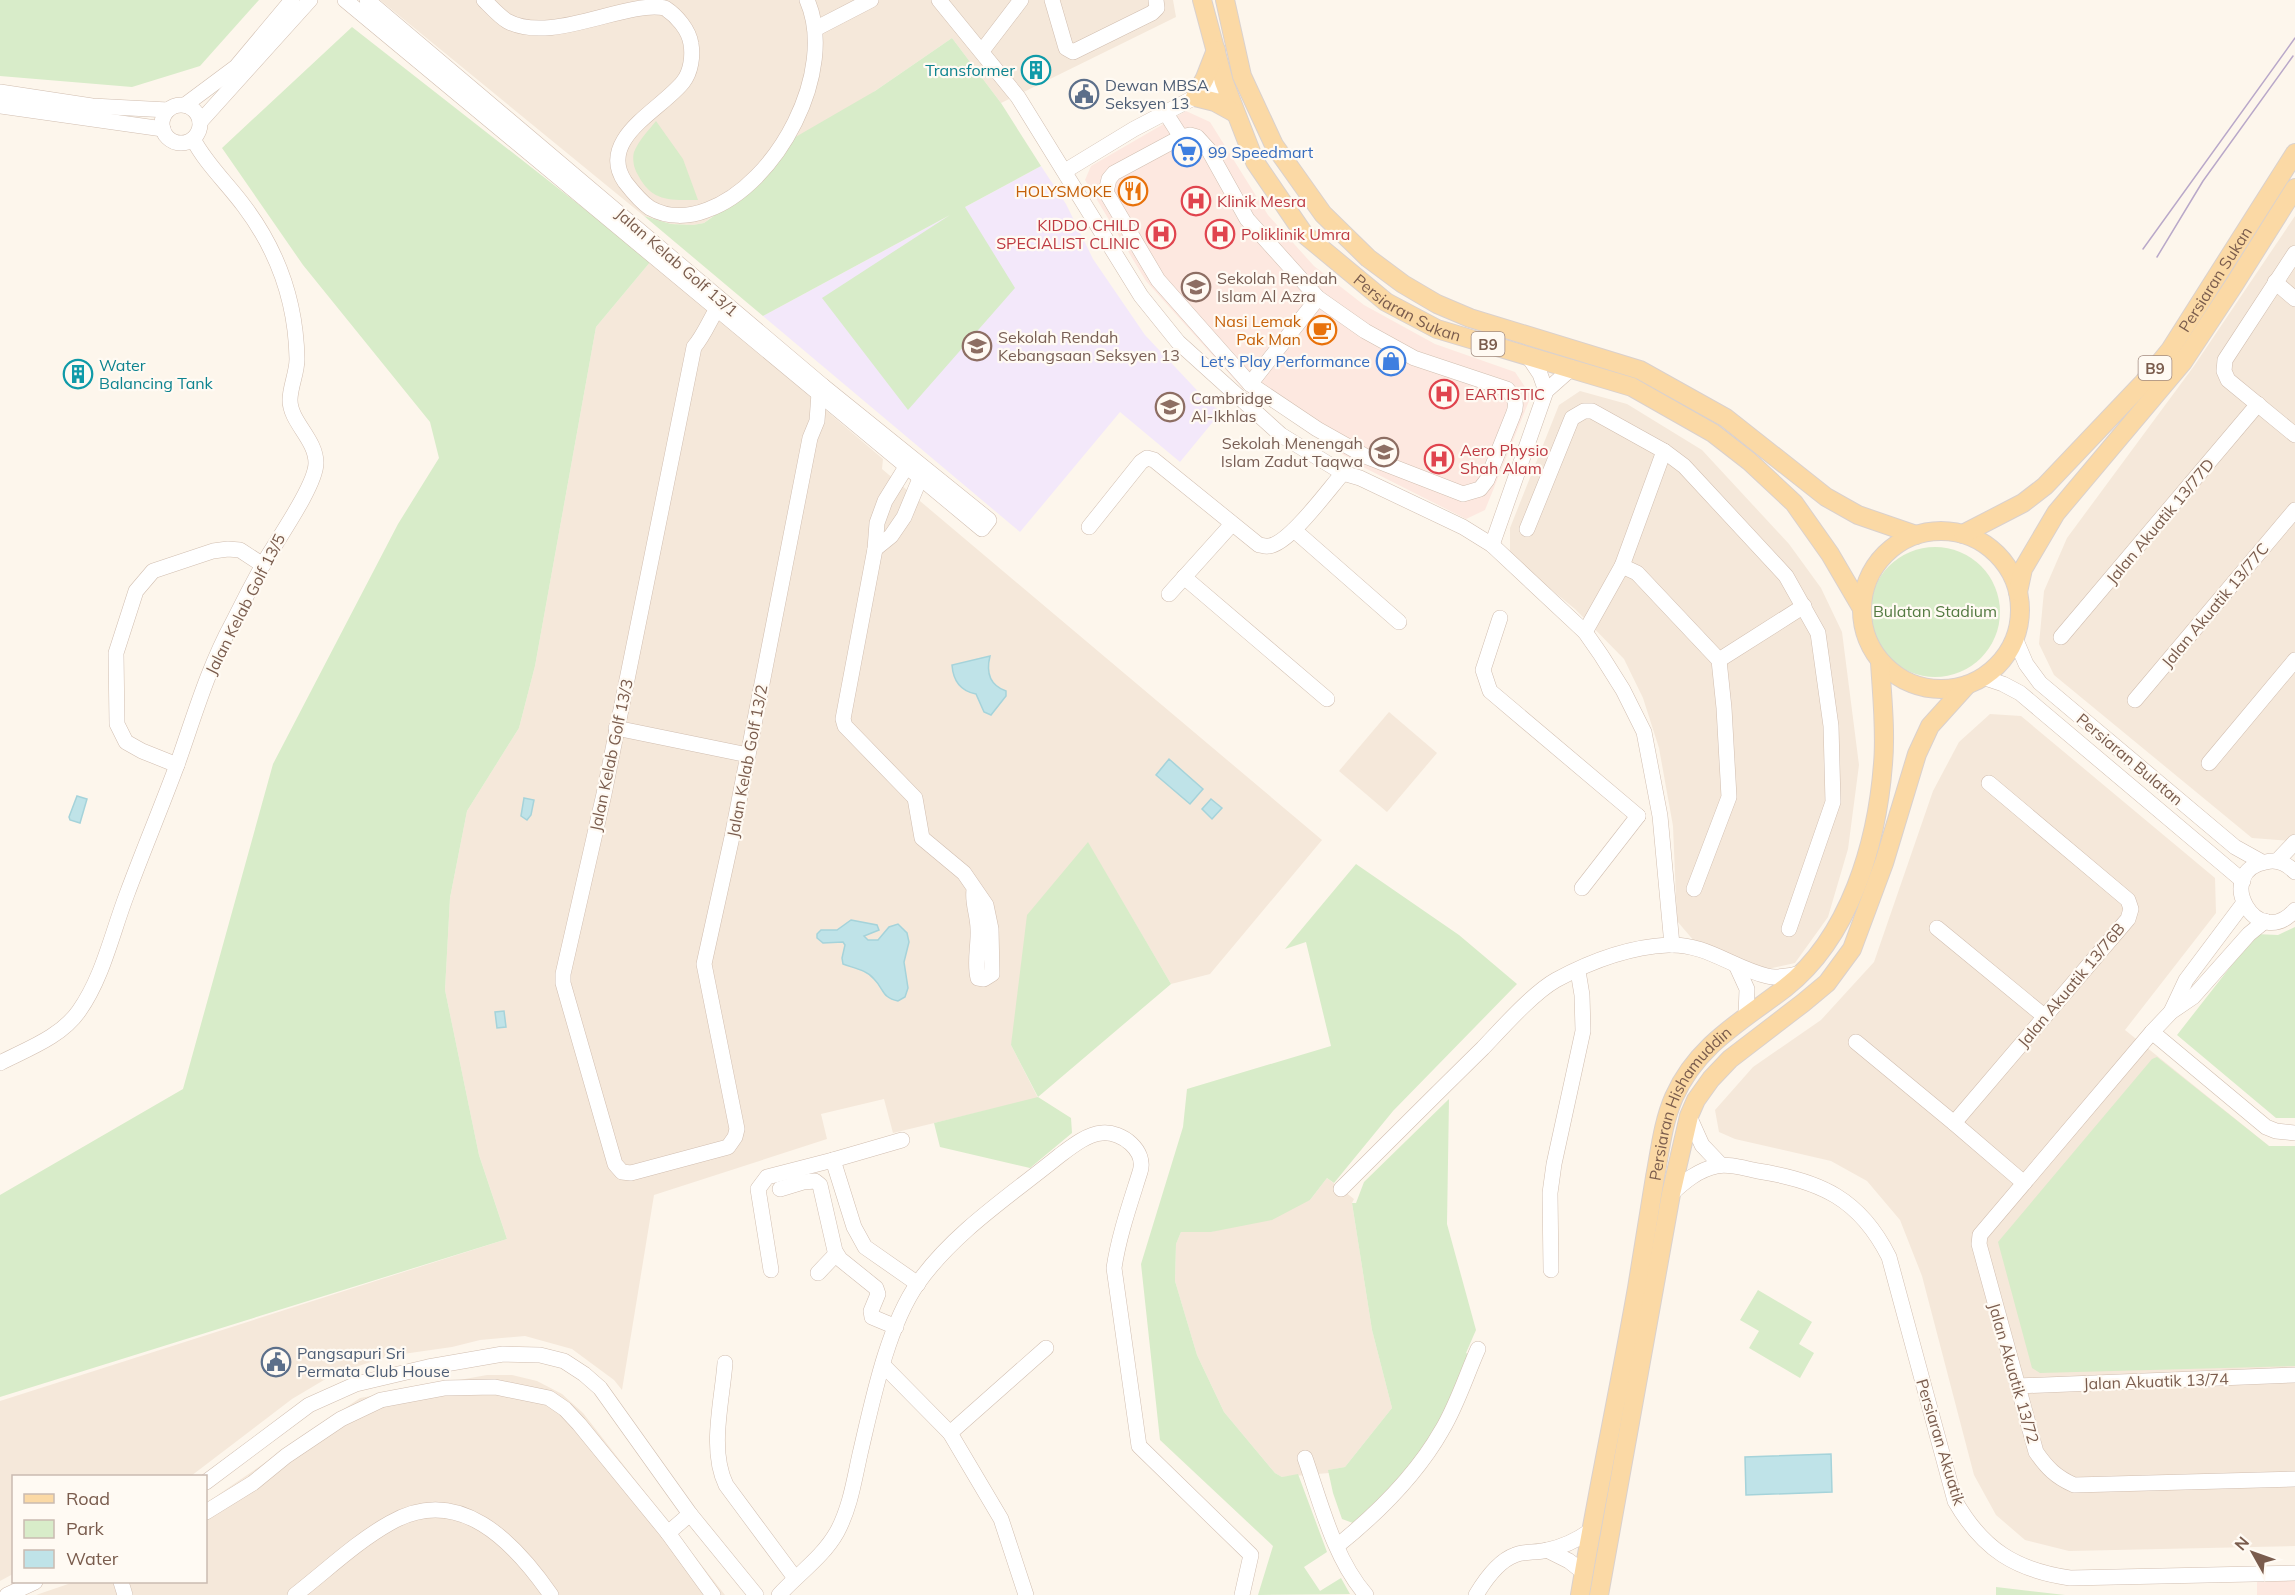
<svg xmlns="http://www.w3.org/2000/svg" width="2295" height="1595" font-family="Mulish,sans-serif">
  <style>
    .residential { fill: #f5e8da }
    .commercial { fill: #fde8e0 }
    .education { fill: #f3e8fa }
    .green { fill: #d8ecc9 }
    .water { fill: #bfe3e8; stroke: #a5d3da; stroke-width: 1.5 }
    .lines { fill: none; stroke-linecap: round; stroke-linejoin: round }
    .minor-casing { stroke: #d1beb0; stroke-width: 16 }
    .major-casing { stroke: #dad1cd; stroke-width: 20 }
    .minor { stroke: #fff; stroke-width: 15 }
    .major { stroke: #fbd9a5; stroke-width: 18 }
    .tram { stroke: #b9a8c9; stroke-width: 1.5 }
    .labels { text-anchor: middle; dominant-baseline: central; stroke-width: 4.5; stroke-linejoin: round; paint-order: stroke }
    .shield { fill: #fffaf3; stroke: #a28b7f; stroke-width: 1.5 }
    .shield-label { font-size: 15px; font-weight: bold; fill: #7a5c4d }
    .culture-label { font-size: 16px; fill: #0d838f; stroke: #fffaf3; text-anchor: end }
    .service-label { font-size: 16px; fill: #4e5e75; stroke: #fffaf3; text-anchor: start }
    .shop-label { font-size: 16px; fill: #366cbe; stroke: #fffaf3; text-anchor: start }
    .food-label { font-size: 16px; fill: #c56008; stroke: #fffaf3; text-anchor: end }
    .health-label { font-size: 16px; fill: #be3a42; stroke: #fffaf3; text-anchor: start }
    .street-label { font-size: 16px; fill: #7a5c4d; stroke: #fffaf3 }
    .education-label { font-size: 16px; fill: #785e54; stroke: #fffaf3; text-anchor: start }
    .park-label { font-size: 16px; fill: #537a41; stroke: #fffaf3 }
  </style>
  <rect width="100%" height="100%" fill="#fdf6ec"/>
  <g class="residential">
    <polygon points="380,0 1173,0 1176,17 1001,103 952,38 875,91 704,223 693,225 671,224 644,216"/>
    <polygon points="2295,216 2295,836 2291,841 2252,838 2054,675 2039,644 2044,591 2067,538 2194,366"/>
    <polygon points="651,261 883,459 882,469 1322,840 1210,974 1171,984 1088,843 1011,1045 1038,1098 893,1133 884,1099 821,1114 827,1139 654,1195 622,1390 614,1380 572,1349 525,1336 480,1340 452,1347 389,1356 334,1374 292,1399 191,1476 14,1476 13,1574 0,1581 0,1401 507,1239 479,1155 445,990 450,898 467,811 519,728 535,666 596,327"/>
    <polygon points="1580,391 1627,404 1702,450 1789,544 1821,588 1842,632 1859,765 1848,849 1828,917 1795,963 1768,969 1695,942 1677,921 1673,826 1659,748 1643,698 1624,659 1575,609 1510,556 1510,528 1559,405"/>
    <polygon points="1389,712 1437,753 1387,812 1339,771"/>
    <polygon points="1990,714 2021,716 2215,878 2216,913 2125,1030 2269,1146 2295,1146 2295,1546 2069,1551 2025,1540 1996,1515 1974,1475 1922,1276 1900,1220 1867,1181 1831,1161 1735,1139 1719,1132 1715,1110 1753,1067 1821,1020 1874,962 1933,791 1959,742"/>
    <polygon points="1327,1178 1354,1199 1352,1203 1372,1330 1392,1408 1345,1467 1329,1470 1329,1473 1282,1477 1275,1473 1224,1412 1197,1355 1175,1281 1176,1244 1181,1232 1211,1232 1310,1200"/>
    <polygon points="487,1375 512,1375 537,1381 562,1394 583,1413 725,1595 36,1595 74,1582 206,1582 206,1503 360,1398"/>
  </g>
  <g class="commercial">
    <polygon points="1186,111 1210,122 1268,215 1314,266 1364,305 1435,344 1515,372 1531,396 1485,510 1466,519 1359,465 1242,388 1146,281 1085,180 1091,166"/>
    <polygon points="2295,1580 2295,1595 2257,1595 2257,1582"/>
  </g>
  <polygon class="education" points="1041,166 1066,204 1093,259 1145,335 1208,402 1221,412 1180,462 1120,412 1020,532 763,316"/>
  <g class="green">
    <polygon points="0,0 259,0 200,66 132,87 0,76"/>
    <polygon points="352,27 651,261 596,327 535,666 519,728 467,811 450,898 445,990 479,1155 507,1239 0,1397 0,1195 183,1089 273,764 398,524 439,458 430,422 303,265 222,148"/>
    <polygon points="952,38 1001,103 1041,166 965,207 1015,288 908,410 822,298 950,215 763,316 644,216 671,224 693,225 704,223 736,200 792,139 875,91"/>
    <path d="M656,121L683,159L698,200C669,200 652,202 638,175C634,169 632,159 634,152C639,140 648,131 656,121Z"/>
    <circle cx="1935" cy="612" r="65"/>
    <polygon points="1088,842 1171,984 1038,1097 1071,1118 1072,1133 1030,1168 940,1147 934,1123 1038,1097 1011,1045 1027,915"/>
    <polygon points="1356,864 1459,935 1517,984 1393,1111 1334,1183 1327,1178 1310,1200 1272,1220 1211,1232 1181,1232 1176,1244 1175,1281 1197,1355 1224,1412 1275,1473 1282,1477 1298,1474 1327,1552 1304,1567 1320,1591 1341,1578 1350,1594 1258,1595 1273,1546 1160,1440 1141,1264 1183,1127 1187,1089 1331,1046 1306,942 1285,949"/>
    <polygon points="2295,927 2295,1118 2276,1118 2177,1035 2256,934 2278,935"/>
    <polygon points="2157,1057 2269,1146 2295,1146 2295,1366 2040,1373 2032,1368 1998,1242 2152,1059"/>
    <polygon points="1449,1099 1447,1224 1476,1330 1466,1353 1471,1356 1444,1416 1405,1476 1353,1523 1342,1519 1333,1493 1328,1470 1345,1467 1392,1408 1372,1330 1352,1203 1356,1203 1364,1182"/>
    <polygon points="1758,1290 1812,1322 1799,1344 1814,1353 1800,1378 1749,1348 1759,1331 1740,1320"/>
    <polygon points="1996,1587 2065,1595 1996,1595"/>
  </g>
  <g class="water">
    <path d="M990,656C986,672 989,685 1006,691V696L991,715L984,712L976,694C960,691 953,680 952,665Z"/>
    <polygon points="1169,759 1203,789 1190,804 1156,775"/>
    <polygon points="77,796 87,799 80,823 70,820 69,817"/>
    <polygon points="524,798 534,800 531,815 527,820 521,816"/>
    <polygon points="1211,799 1222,808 1212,819 1202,809"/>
    <path d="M851,920L877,925L879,930L864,936L868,940H878L889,927L898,924L907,933L909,942L904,962L908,988L905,997L898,1001C882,998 884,989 874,979C867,970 853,968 843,964L842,958L845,945L843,942L823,943L817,938V934L821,930H837Z"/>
    <polygon points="504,1011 506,1027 497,1028 495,1012"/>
    <polygon points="1831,1454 1832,1492 1746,1495 1745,1457"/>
  </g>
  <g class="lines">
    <g class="minor-casing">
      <g id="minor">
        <polyline points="345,0 982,529 989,520 823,386 367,0"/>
        <path d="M484,0C491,7 499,16 507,21C551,45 625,0 665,8C677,16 689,30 691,44C693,56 691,72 683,82C661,110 596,139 625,182C632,191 641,202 650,208C668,218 689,217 707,210C777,185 838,71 807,0"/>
        <polyline points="939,0 1018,97 1141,296 1178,342 1281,435 1343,473 1360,478 1463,527 1492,545 1585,632 1601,655 1623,690 1644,732 1660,816 1672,945"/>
        <polyline points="1052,0 1066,48 1073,52 1152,13 1157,8 1156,0"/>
        <polyline points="815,29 871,0"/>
        <polyline points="982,51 1021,0"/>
        <polyline points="0,92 92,106 168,110"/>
        <polyline points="185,105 236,67 292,0"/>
        <circle cx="181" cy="124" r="19"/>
        <polyline points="0,106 163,129"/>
        <polyline points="1165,112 1181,137"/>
        <polyline points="200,122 310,0"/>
        <path d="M1190,135L1197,137L1208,149L1247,219L1318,298L1365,331L1414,358L1507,389C1515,398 1518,404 1513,415L1487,480L1480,489L1463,494L1365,456L1317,429L1250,384L1158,280L1106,192L1109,179L1114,173L1181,137Z"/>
        <polyline points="1065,171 1134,129 1224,82"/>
        <polyline points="2295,253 2225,360 2224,371 2228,380 2295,435"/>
        <polyline points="2275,282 2295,299"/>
        <path d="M722,301C711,316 706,333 694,347L604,794L563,974V983L615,1164L622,1172L631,1173L728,1147L735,1137L737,1129L704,964L732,837L810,438L817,421L819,393L823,386"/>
        <polyline points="1528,356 1540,374 1546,391"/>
        <polyline points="1250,384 1318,298"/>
        <path d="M911,459L885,501L877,523L875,549L843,719L845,726L915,798L922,838L964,873L986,905L991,929L992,974L984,979L978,978C974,962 979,945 978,929C978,915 972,903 974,890"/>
        <path d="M1089,527L1141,462L1147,458L1154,460L1259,545C1262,545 1265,547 1269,546C1289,544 1328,490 1343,473"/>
        <polyline points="1527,529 1572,418 1584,411 1592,411 1664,451 1684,466 1786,576 1818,633 1831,726 1833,802 1789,929"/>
        <polyline points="1294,530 1399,622"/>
        <polyline points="1492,545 1546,391 1572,368"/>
        <polyline points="875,549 891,536 904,517 924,469"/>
        <polyline points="1622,566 1637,573 1719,660 1724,708 1729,797 1694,889"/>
        <polyline points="1184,577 1327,699"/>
        <polyline points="1169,594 1232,524"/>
        <polyline points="1500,618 1483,670 1490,691 1638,816"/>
        <polyline points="1585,632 1622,566 1664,451"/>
        <polyline points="2061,637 2258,404"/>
        <polyline points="2015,638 2026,664 2040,683 2235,847 2262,862"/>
        <polyline points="1719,660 1804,606"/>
        <polyline points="1985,678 2003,684 2020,693 2243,881"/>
        <polyline points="2135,700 2295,510"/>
        <polyline points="616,728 748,755"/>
        <polyline points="2209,763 2295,660"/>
        <polyline points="177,765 142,751 126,742 117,724 116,653 136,591 153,571 213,551 228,549 240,550 263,565"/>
        <polyline points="2277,861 2295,842"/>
        <path d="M2295,872C2287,864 2277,859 2266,862C2212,872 2257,953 2295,910"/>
        <polyline points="1582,888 1638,816"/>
        <path d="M2265,921L2249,934L2193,997L2171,1012L2152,1032L1980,1235L1979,1244L2036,1452C2047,1468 2056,1477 2074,1485L2295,1479"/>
        <polyline points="1937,928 2044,1016"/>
        <polyline points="1736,965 1747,989 1746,1015"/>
        <polyline points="2171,1012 2186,980 2243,904"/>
        <polyline points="2152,1032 2266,1127 2276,1131 2295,1133"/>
        <polyline points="1856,1042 1954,1123 2024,1183"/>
        <path d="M0,1063C27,1049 61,1037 79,1011C103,977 112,933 127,894C143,851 161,808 177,765C194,717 208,668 233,622C243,602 254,581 265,561C277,540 316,485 316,463C316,439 290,422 290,400C290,387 297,373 297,359C296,302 278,251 244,206C227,183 206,164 193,139"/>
        <polyline points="1689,1116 1702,1145 1721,1165"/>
        <polyline points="1954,1123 2128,919 2131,909 2128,900 1989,783"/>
        <polyline points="833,1160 902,1140"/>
        <polyline points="780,1189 803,1182 815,1181 820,1185 835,1251 840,1259 876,1288 878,1294 871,1311 872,1317 896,1327"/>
        <path d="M1341,1189C1388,1142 1435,1095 1483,1048C1502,1028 1533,993 1556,980C1591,961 1628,947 1668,945C1705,943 1733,968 1767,976C1778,979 1791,975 1802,973"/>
        <path d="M1671,1194C1685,1181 1698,1170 1717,1166C1729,1163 1746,1169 1758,1171C1821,1181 1860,1199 1889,1257L1955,1501C1983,1550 2016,1570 2070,1578L2295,1573"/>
        <polyline points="771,1270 758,1189 767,1177 833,1160 854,1227 865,1247 918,1284"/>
        <polyline points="1551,1270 1550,1193 1554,1164 1583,1031 1582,995 1578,971"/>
        <polyline points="818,1273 836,1254"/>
        <path d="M725,1363C722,1402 709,1450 726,1485L795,1578"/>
        <polyline points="883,1365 950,1433 1001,1519 1026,1595"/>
        <polyline points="2018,1386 2295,1375"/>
        <polyline points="950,1433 1046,1348"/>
        <path d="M1305,1458C1321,1504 1334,1558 1366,1595"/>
        <polyline points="206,1482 309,1405 356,1384 428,1367 503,1354 540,1355 564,1361 584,1374 600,1388 690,1514 756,1595"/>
        <polyline points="206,1512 253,1483 286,1456 341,1419 381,1400 445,1388 495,1387 549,1398 565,1409 579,1424 668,1533 713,1595"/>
        <polyline points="668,1533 690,1514"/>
        <path d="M1337,1546C1378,1513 1416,1476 1442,1430C1457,1405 1466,1376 1478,1349"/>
        <polyline points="1547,1550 1569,1561 1583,1572"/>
        <polyline points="121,1582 125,1595"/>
        <polyline points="7,1595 35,1582"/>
        <path d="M295,1595C326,1571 356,1542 390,1523C459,1483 514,1542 551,1595"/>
        <path d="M779,1595C798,1574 823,1557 837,1532C850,1508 854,1481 860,1454C872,1403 887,1327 918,1283C954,1232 1011,1195 1059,1156C1071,1147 1087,1134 1102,1133C1122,1131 1147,1151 1140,1172C1130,1204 1119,1235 1114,1268L1139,1446L1251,1555L1242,1595"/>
        <path d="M1476,1595C1485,1580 1498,1561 1515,1555C1524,1551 1537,1553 1547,1550C1563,1547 1577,1540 1590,1531"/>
      </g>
    </g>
    <g class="major-casing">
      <g id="major">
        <path id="s1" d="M1202,0L1224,82L1255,162L1304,234L1386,302L1437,329L1632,387L1713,433L1749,461L1794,503L1830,554L1861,607"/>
        <polyline points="1225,0 1242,76 1274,145 1323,214 1368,258 1403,284 1437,304 1470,318 1640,370 1726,418 1826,497 1858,515 1916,535"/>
        <polyline points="1216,50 1205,78 1195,97 1215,102 1235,113"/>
        <circle cx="1941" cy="610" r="79"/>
        <path id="s2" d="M1963,534L2023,503L2045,486L2142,384L2170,350L2295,153"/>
        <polyline points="2018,592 2023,569 2056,513 2183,362 2234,285 2295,188"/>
        <path id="s3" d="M1580,1595C1597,1492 1619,1391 1637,1288C1643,1251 1649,1214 1655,1177C1660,1151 1663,1122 1674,1097C1697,1045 1742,1021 1785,988C1850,937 1877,843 1883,764C1886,731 1882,696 1880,662"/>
        <polyline points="1599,1595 1671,1194 1689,1116 1696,1100 1711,1079 1730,1059 1803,1003 1827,983 1852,949 1884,863 1917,754 1930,726 1967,685"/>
      </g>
    </g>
    <use href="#minor" class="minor"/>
    <use href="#major" class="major"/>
    <g class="tram">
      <polyline points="2143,249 2295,38"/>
      <polyline points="2157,257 2203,181 2293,56"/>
    </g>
  </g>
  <defs>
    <g id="building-ring" transform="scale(1.5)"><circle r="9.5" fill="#fffaf3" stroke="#0f9aa8" stroke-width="1.5"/><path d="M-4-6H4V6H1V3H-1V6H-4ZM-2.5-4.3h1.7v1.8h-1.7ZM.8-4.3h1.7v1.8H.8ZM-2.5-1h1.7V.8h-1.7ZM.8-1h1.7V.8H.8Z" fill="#0f9aa8"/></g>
    <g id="civic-ring" transform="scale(1.5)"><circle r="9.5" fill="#fffaf3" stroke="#5c6f8a" stroke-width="1.5"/><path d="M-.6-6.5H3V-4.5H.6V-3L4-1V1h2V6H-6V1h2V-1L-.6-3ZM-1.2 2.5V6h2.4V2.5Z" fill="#5c6f8a"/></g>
    <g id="supermarket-ring" transform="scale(1.5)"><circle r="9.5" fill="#fffaf3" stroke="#3f7fe0" stroke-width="1.5"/><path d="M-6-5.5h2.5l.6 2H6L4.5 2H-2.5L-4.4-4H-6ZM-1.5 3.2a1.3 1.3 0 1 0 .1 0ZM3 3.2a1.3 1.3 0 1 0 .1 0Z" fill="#3f7fe0"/></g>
    <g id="restaurant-ring" transform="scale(1.5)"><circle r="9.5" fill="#fffaf3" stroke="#e8710a" stroke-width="1.5"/><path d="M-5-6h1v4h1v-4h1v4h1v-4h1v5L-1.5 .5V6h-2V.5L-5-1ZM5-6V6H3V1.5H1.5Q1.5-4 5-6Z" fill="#e8710a"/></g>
    <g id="hospital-ring" transform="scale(1.5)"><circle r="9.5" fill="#fffaf3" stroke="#e0444e" stroke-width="1.5"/><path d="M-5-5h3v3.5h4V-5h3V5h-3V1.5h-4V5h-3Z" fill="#e0444e"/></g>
    <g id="school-ring" transform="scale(1.5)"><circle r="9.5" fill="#fffaf3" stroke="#8d6e63" stroke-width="1.5"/><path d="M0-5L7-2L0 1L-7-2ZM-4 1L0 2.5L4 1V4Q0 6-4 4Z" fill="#8d6e63"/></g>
    <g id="cafe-ring" transform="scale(1.5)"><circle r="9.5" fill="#fffaf3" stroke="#e8710a" stroke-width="1.5"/><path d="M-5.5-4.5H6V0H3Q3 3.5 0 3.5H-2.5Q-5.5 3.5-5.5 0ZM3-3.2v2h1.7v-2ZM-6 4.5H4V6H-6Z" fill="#e8710a"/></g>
    <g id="shop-ring" transform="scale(1.5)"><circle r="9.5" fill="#fffaf3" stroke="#3f7fe0" stroke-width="1.5"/><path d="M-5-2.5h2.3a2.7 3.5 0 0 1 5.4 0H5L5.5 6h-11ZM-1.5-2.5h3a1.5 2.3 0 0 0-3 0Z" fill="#3f7fe0"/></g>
  </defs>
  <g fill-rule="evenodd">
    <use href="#building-ring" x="1036" y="70"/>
    <use href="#civic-ring" x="1084" y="94"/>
    <use href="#supermarket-ring" x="1187" y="152"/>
    <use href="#restaurant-ring" x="1133" y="191"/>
    <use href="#hospital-ring" x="1196" y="201"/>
    <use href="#hospital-ring" x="1161" y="234"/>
    <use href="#hospital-ring" x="1220" y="234"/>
    <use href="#school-ring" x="1196" y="287"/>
    <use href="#cafe-ring" x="1322" y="330"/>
    <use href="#school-ring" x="977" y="346"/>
    <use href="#shop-ring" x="1391" y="361"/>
    <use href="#building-ring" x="78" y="374"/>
    <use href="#hospital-ring" x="1444" y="394"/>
    <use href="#school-ring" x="1170" y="407"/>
    <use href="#school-ring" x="1384" y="452"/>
    <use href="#hospital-ring" x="1439" y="459"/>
    <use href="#civic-ring" x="276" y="1362"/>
  </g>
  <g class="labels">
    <g class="shield">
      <rect x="1471.5" y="332" width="33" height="24" rx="4.5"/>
      <rect x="2138.5" y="356" width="33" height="24" rx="4.5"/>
    </g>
    <g class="shield-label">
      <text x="1488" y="344">B9</text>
      <text x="2155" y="368">B9</text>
    </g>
    <g class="culture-label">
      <text x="1015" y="70">Transformer</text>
      <text x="99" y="365" text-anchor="start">Water<tspan x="99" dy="18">Balancing Tank</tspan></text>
    </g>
    <g class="service-label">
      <text x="1105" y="85">Dewan MBSA<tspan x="1105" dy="18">Seksyen 13</tspan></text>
      <text x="297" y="1353">Pangsapuri Sri<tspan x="297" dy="18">Permata Club House</tspan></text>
    </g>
    <g class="shop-label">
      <text x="1208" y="152">99 Speedmart</text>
      <text x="1370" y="361" text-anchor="end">Let's Play Performance</text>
    </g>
    <g class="food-label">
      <text x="1112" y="191">HOLYSMOKE</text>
      <text x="1301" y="321">Nasi Lemak<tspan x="1301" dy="18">Pak Man</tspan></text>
    </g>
    <g class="health-label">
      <text x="1217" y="201">Klinik Mesra</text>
      <text x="1140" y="225" text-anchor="end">KIDDO CHILD<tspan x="1140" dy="18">SPECIALIST CLINIC</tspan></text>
      <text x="1241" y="234">Poliklinik Umra</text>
      <text x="1465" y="394">EARTISTIC</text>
      <text x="1460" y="450">Aero Physio<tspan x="1460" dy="18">Shah Alam</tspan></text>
    </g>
    <g class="street-label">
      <text transform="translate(677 262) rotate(41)">Jalan Kelab Golf 13/1</text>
      <text stroke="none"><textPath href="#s2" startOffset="364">Persiaran Sukan</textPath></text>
      <text stroke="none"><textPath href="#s1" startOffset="386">Persiaran Sukan</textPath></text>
      <text transform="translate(2160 521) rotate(-50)">Jalan Akuatik 13/77D</text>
      <text transform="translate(245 604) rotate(-63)">Jalan Kelab Golf 13/5</text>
      <text transform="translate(2215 605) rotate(-50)">Jalan Akuatik 13/77C</text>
      <text transform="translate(611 755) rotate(-78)">Jalan Kelab Golf 13/3</text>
      <text transform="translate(2130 759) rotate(40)">Persiaran Bulatan</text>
      <text transform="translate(747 761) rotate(-79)">Jalan Kelab Golf 13/2</text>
      <text transform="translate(2071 985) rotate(-50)">Jalan Akuatik 13/76B</text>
      <text stroke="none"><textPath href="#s3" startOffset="508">Persiaran Hishamuddin</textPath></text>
      <text transform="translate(2014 1373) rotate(74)">Jalan Akuatik 13/72</text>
      <text transform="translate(2156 1381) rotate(-2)">Jalan Akuatik 13/74</text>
      <text transform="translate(1941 1442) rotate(73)">Persiaran Akuatik</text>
    </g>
    <g class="education-label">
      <text x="1217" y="278">Sekolah Rendah<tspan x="1217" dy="18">Islam Al Azra</tspan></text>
      <text x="998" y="337">Sekolah Rendah<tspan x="998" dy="18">Kebangsaan Seksyen 13</tspan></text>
      <text x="1191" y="398">Cambridge<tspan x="1191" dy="18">Al-Ikhlas</tspan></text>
      <text x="1363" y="443" text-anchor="end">Sekolah Menengah<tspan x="1363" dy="18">Islam Zadut Taqwa</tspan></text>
    </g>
    <g class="park-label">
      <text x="1935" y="611">Bulatan Stadium</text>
    </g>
  </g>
  <rect x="12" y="1475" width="195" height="108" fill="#fffaf3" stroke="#cabbb1" stroke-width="1.5"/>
  <rect x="24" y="1494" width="30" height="9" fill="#fbd9a5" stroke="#cabbb1" stroke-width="1.5"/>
  <text x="66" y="1505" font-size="18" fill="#7a5c4d">Road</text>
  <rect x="24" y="1520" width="30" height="18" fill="#d8ecc9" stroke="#cabbb1" stroke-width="1.5"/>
  <text x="66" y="1535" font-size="18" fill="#7a5c4d">Park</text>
  <rect x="24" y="1550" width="30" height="18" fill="#bfe3e8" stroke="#cabbb1" stroke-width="1.5"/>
  <text x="66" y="1565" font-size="18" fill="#7a5c4d">Water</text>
  <g transform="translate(2253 1553) rotate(310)" stroke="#fffaf3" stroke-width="4.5" paint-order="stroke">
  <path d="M0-4.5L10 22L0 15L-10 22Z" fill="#7a5c4d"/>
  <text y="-9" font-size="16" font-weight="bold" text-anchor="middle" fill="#7a5c4d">N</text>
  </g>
</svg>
